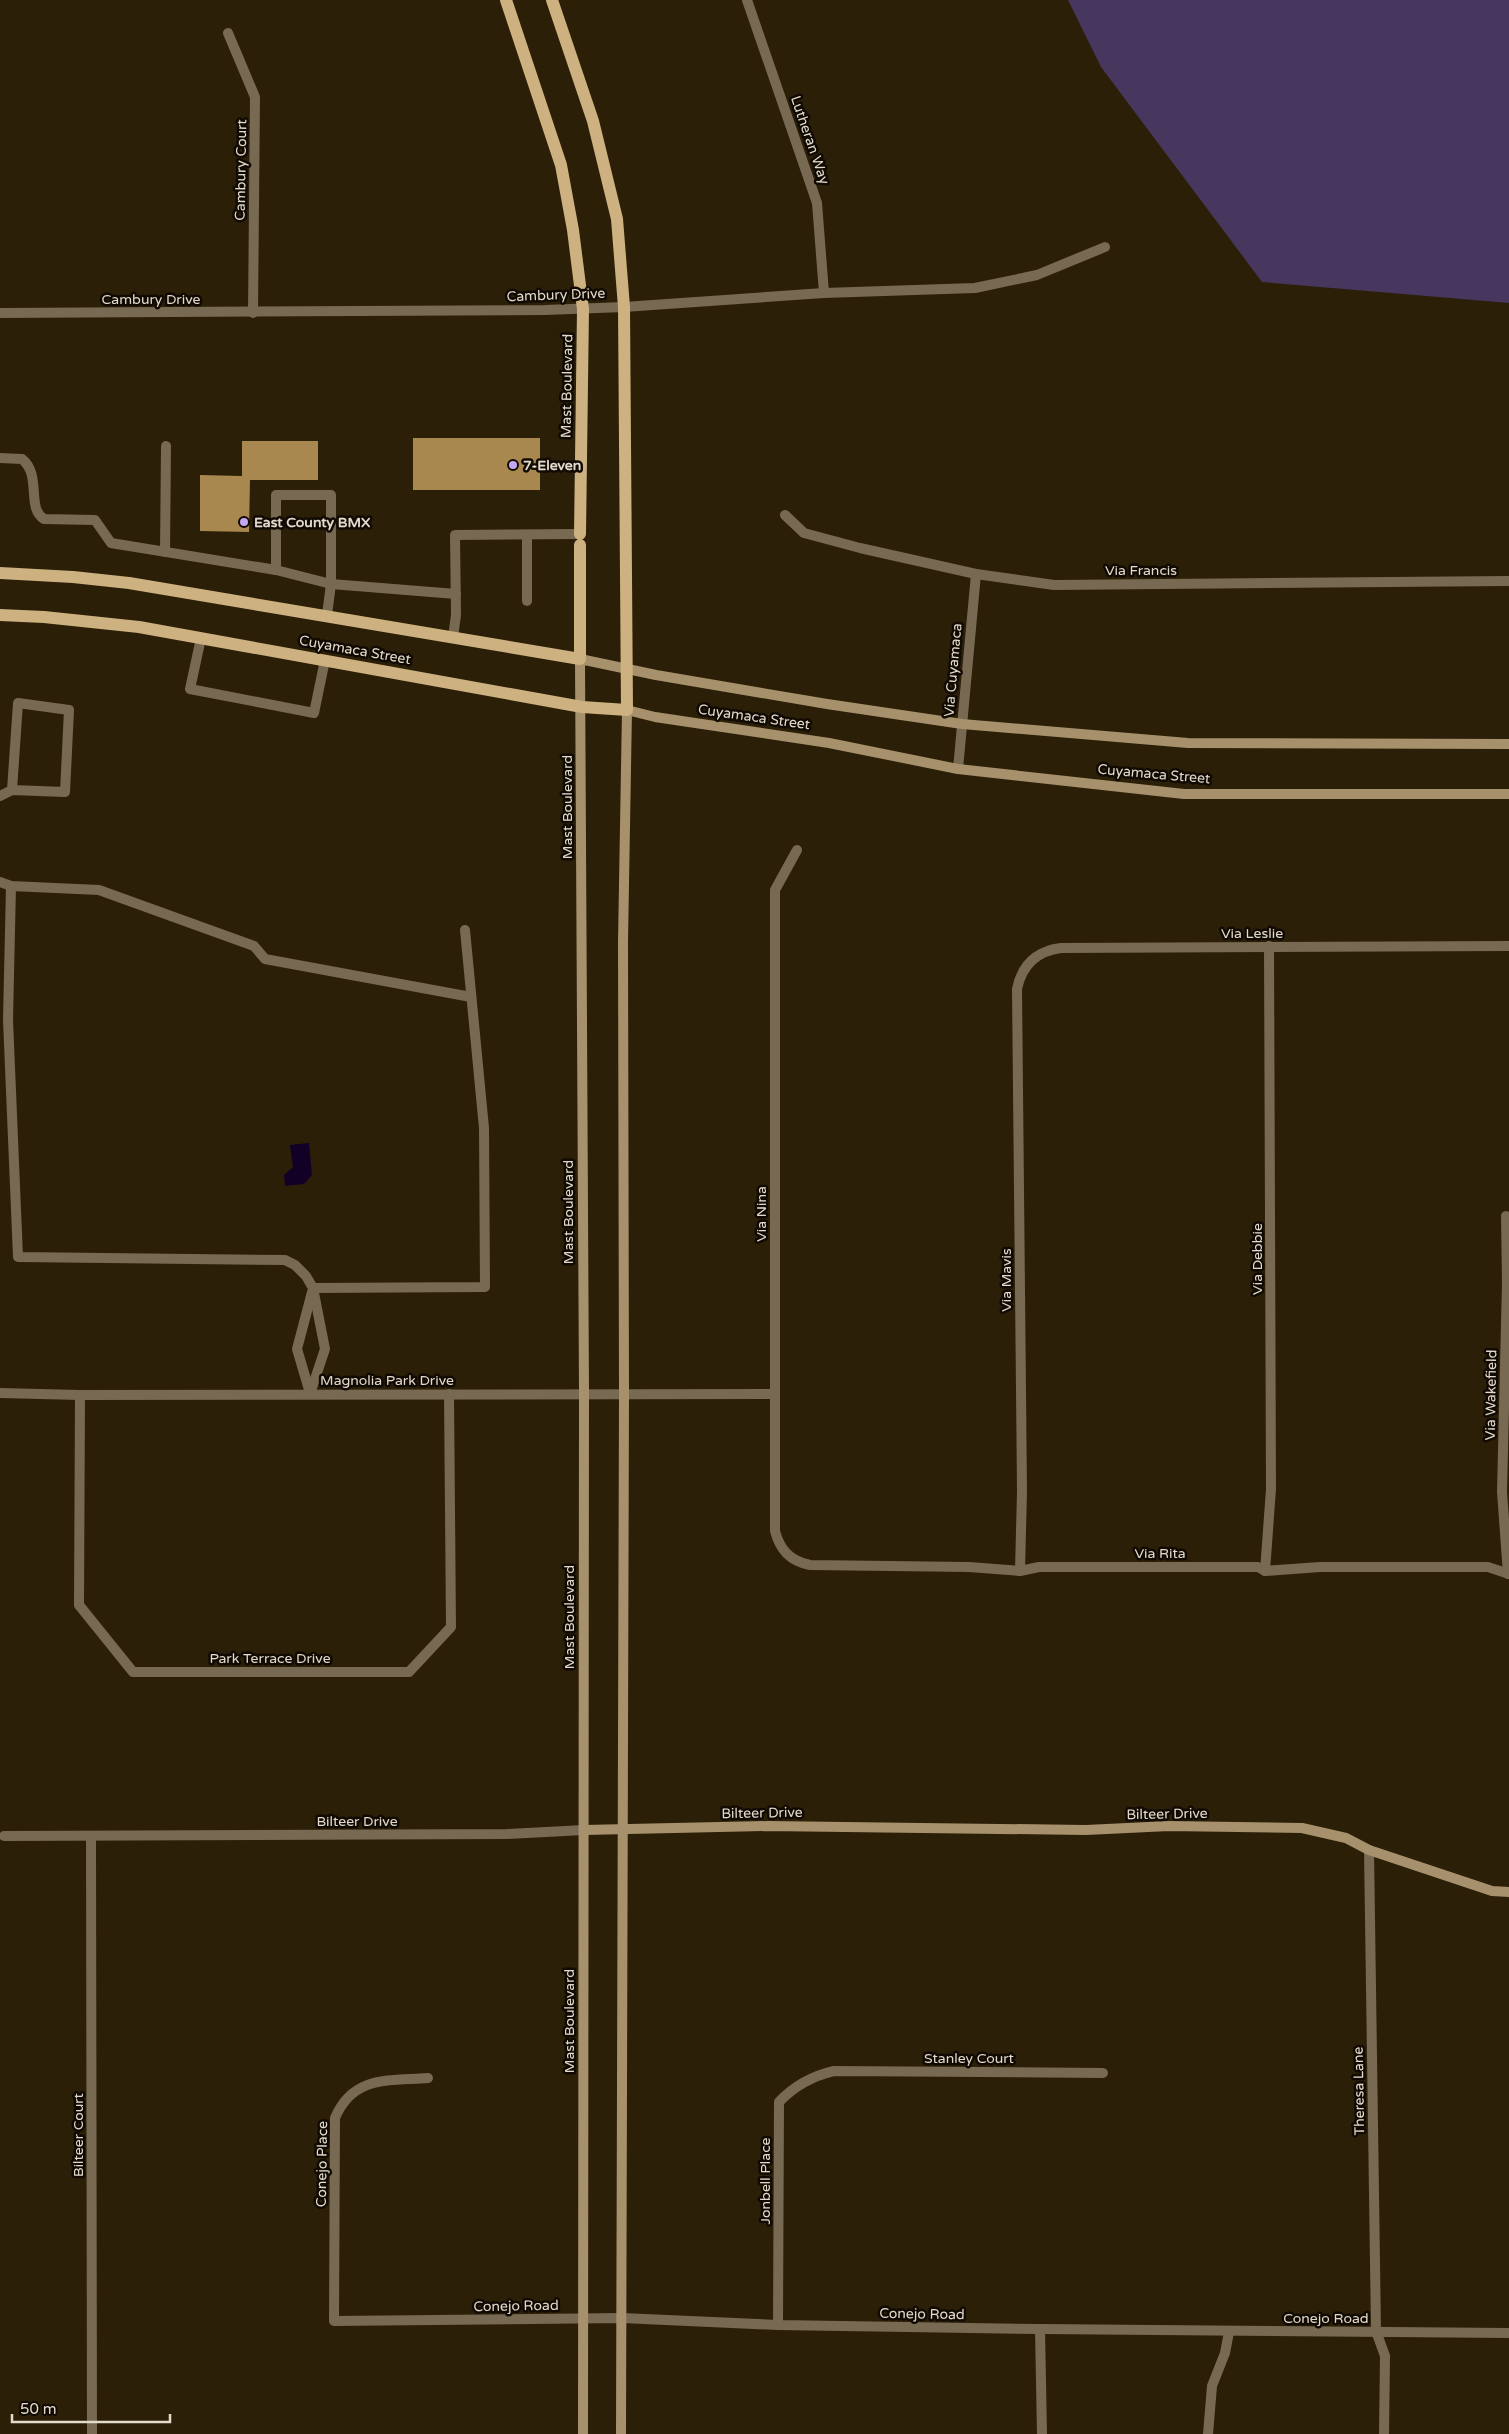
<svg xmlns="http://www.w3.org/2000/svg" width="1509" height="2434" font-family="'Varela Round',sans-serif">
  <style>
    .green { fill: #47365e }
    .water { fill: #120027 }
    .building { fill: #a8884f }
    .lines { fill: none; stroke-linecap: round; stroke-linejoin: round }
    .lane { stroke: #776952; stroke-width: 10 }
    .street { stroke: #776952; stroke-width: 10 }
    .secondary { stroke: #a7916c; stroke-width: 10 }
    .primary { stroke: #cdb180; stroke-width: 12 }
    .poi-dot { fill: #c4a7f1; stroke: #100a03; stroke-width: 2 }
    .labels { text-anchor: middle; dominant-baseline: central; stroke-width: 5; stroke-linejoin: round; paint-order: stroke }
    .street-label { font-size: 14px; fill: #e2dacb; stroke: #100a03 }
    .poi-label { font-size: 14px; font-weight: bold; fill: #e2dacb; stroke: #100a03; text-anchor: start }
  </style>
  <rect width="100%" height="100%" fill="#2c1f07"/>
  <polygon class="green" points="1068,0 1509,0 1509,303 1262,282 1101,67"/>
  <polygon class="water" points="309,1143 312,1175 304,1184 285,1186 284,1175 293,1167 290,1145"/>
  <g class="building">
    <rect x="413" y="438" width="127" height="52"/>
    <polygon points="242,441 318,441 318,480 250,480 249,532 200,531 200,475 242,476"/>
  </g>
  <g class="lines">
    <g class="lane">
      <path d="M0,458L22,459C42,475 26,508 44,519L95,520L111,543L276,570"/>
      <polygon points="276,495 331,495 331,584 276,570"/>
      <polyline points="527,535 527,601"/>
      <polyline points="165,552 166,446"/>
      <polyline points="327,615 331,584 456,594"/>
      <polyline points="453,637 456,615 455,535 580,534"/>
      <polyline points="201,638 190,689 314,713 325,660"/>
      <polyline points="0,796 12,790 65,792 69,710 18,703 12,790"/>
      <polyline points="0,882 11,886 99,890 254,946 265,959 471,997"/>
      <polyline points="11,886 8,1020 18,1257 285,1260 295,1265 306,1276 313,1288 325,1349 310,1394"/>
      <polyline points="313,1288 485,1287 484,1128 465,930"/>
      <polyline points="310,1393 297,1349 312,1292"/>
      <polyline points="1208,2434 1212,2386 1225,2353 1229,2332"/>
    </g>
    <g class="street">
      <polyline points="747,0 817,203 824,293"/>
      <polyline points="228,33 255,97 253,313"/>
      <polyline points="0,313 545,310 624,307 824,293 975,288 1037,275 1105,247"/>
      <polyline points="785,515 804,533 860,548 976,574 1054,585 1509,581"/>
      <polyline points="958,769 976,574"/>
      <path d="M797,850L775,890V1531C780,1550 790,1561 810,1565L969,1567L1020,1571L1039,1567H1258L1265,1571L1320,1567H1488L1509,1574"/>
      <polyline points="1506,1216 1507,1282 1502,1492 1508,1574"/>
      <polyline points="0,1393 80,1395 774,1394"/>
      <polyline points="80,1395 79,1605 133,1672 409,1672 451,1627 449,1394"/>
      <path d="M1020,1571L1022,1491L1017,989C1022,965 1036,951 1061,948L1509,946"/>
      <polyline points="1265,1571 1271,1489 1269,946"/>
      <polyline points="4,1836 507,1834 584,1830"/>
      <polyline points="91,1836 92,2434"/>
      <polyline points="1369,1850 1376,2331 1385,2356 1384,2434"/>
      <path d="M428,2078C389,2081 353,2075 335,2118L334,2321L622,2318L778,2325L1040,2329L1509,2333"/>
      <path d="M778,2325L779,2102C795,2085 812,2076 834,2071L1103,2073"/>
      <polyline points="1040,2329 1042,2434"/>
    </g>
    <g class="secondary">
      <polyline points="584,1830 768,1826 1086,1830 1169,1826 1302,1828 1346,1838 1369,1850 1492,1891 1509,1892"/>
      <polyline points="583,2434 584,1393 580,659 656,675 827,704 962,724 1188,743 1509,744"/>
      <polyline points="621,2434 624,1393 623,942 627,710 655,717 829,743 958,769 1184,794 1509,794"/>
    </g>
    <g class="primary">
      <polyline points="506,0 561,165 573,230 583,309 580,534"/>
      <polyline points="0,573 73,577 129,583 580,659 580,545"/>
      <polyline points="0,615 44,617 139,627 582,707 627,710 624,307 617,219 593,121 552,0"/>
    </g>
  </g>
  <g class="poi-dot">
    <circle cx="513" cy="465" r="5"/>
    <circle cx="244" cy="522" r="5"/>
  </g>
  <g class="labels">
    <g class="street-label">
      <text transform="translate(810 140) rotate(71)">Lutheran Way</text>
      <text transform="translate(241 170) rotate(-89)">Cambury Court</text>
      <text transform="translate(556 295) rotate(-2)">Cambury Drive</text>
      <text x="151" y="299">Cambury Drive</text>
      <text transform="translate(567 386) rotate(-89)">Mast Boulevard</text>
      <text x="1141" y="570">Via Francis</text>
      <text transform="translate(355 650) rotate(10)">Cuyamaca Street</text>
      <text transform="translate(953 670) rotate(-85)">Via Cuyamaca</text>
      <text transform="translate(754 717) rotate(8)">Cuyamaca Street</text>
      <text transform="translate(1154 774) rotate(5)">Cuyamaca Street</text>
      <text transform="translate(567 807) rotate(-90)">Mast Boulevard</text>
      <text x="1252" y="933">Via Leslie</text>
      <text transform="translate(568 1212) rotate(-90)">Mast Boulevard</text>
      <text transform="translate(761 1214) rotate(-90)">Via Nina</text>
      <text transform="translate(1257 1259) rotate(-90)">Via Debbie</text>
      <text transform="translate(1006 1280) rotate(-90)">Via Mavis</text>
      <text x="387" y="1380">Magnolia Park Drive</text>
      <text transform="translate(1491 1395) rotate(-89)">Via Wakefield</text>
      <text x="1160" y="1553">Via Rita</text>
      <text transform="translate(569 1617) rotate(-90)">Mast Boulevard</text>
      <text x="270" y="1658">Park Terrace Drive</text>
      <text transform="translate(762 1813) rotate(-1)">Bilteer Drive</text>
      <text transform="translate(1167 1814) rotate(-1)">Bilteer Drive</text>
      <text x="357" y="1821">Bilteer Drive</text>
      <text transform="translate(569 2021) rotate(-90)">Mast Boulevard</text>
      <text x="969" y="2058">Stanley Court</text>
      <text transform="translate(1359 2091) rotate(-91)">Theresa Lane</text>
      <text transform="translate(78 2135) rotate(-90)">Bilteer Court</text>
      <text transform="translate(322 2164) rotate(-89)">Conejo Place</text>
      <text transform="translate(765 2181) rotate(-90)">Jonbell Place</text>
      <text transform="translate(516 2306) rotate(-1)">Conejo Road</text>
      <text transform="translate(922 2314) rotate(1)">Conejo Road</text>
      <text x="1326" y="2318">Conejo Road</text>
    </g>
    <g class="poi-label">
      <text x="523" y="465">7-Eleven</text>
      <text x="254" y="522">East County BMX</text>
    </g>
  </g>
  <path d="M12 2414v8h158v-8" fill="none" stroke="#e2dacb" stroke-width="2.5"/>
  <text x="20" y="2414" font-size="15" fill="#e2dacb" stroke="#100a03" stroke-width="4" paint-order="stroke">50 m</text>
</svg>
